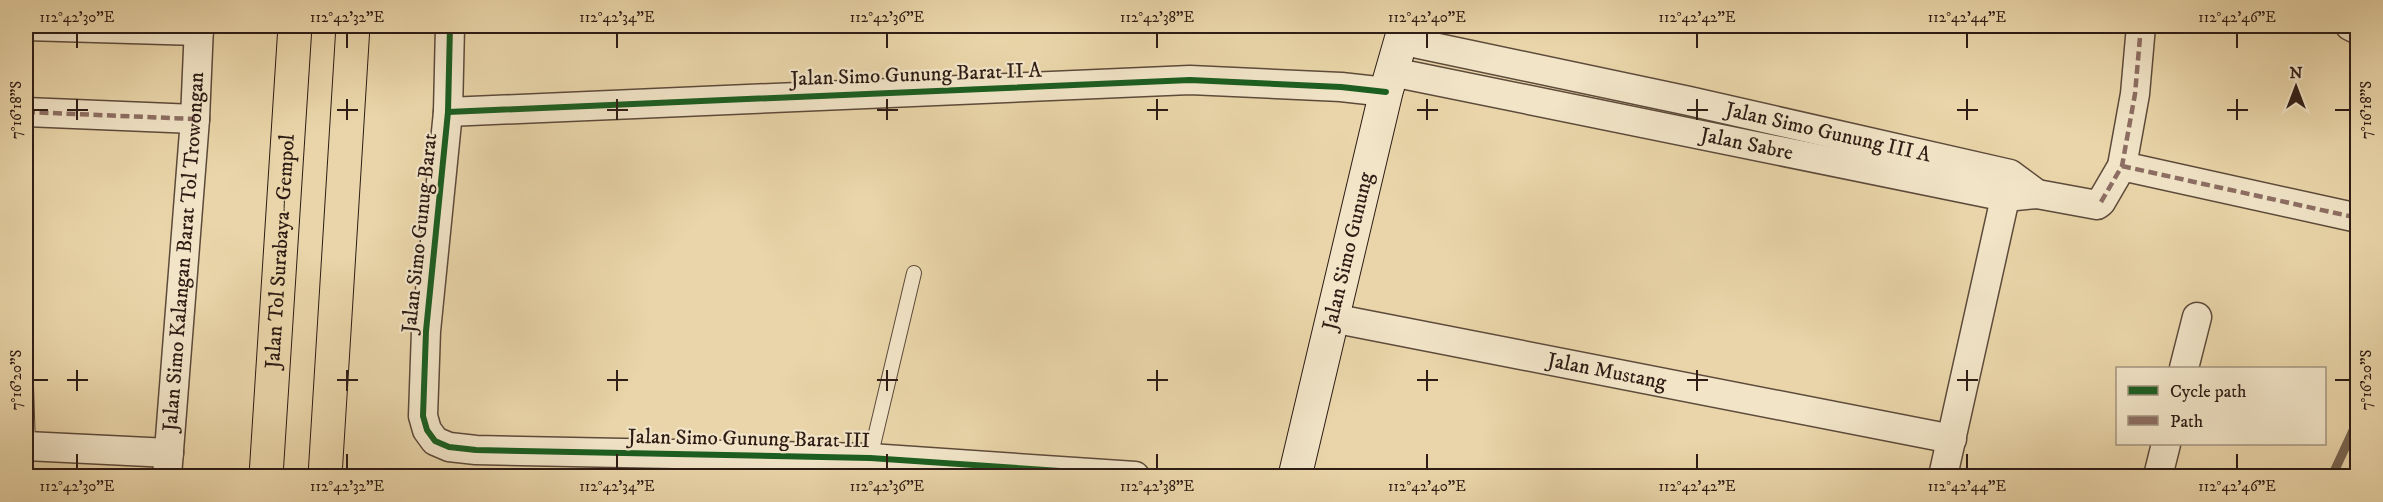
<svg xmlns="http://www.w3.org/2000/svg" width="2383" height="502" font-family="'IM FELL DW Pica',serif">
  <style>
    .lines { fill: none; stroke-linecap: round; stroke-linejoin: round }
    .stream { stroke: #786550; stroke-width: 9 }
    .lane-casing { stroke: #5d4a3a; stroke-width: 16 }
    .street-casing { stroke: #5d4a3a; stroke-width: 31 }
    .secondary-casing { stroke: #2e1c15; stroke-width: 35 }
    .highway-casing { stroke: #2e1c15; stroke-width: 35 }
    .lane { stroke: #f1e4c7; stroke-width: 14 }
    .street { stroke: #f1e4c7; stroke-width: 28 }
    .secondary { stroke: #f1e4c7; stroke-width: 33 }
    .highway { stroke: #e9d5a9; stroke-width: 33 }
    .quiet { stroke: #8d6e63; stroke-width: 4.5; stroke-dasharray: 9 4.5; stroke-linecap: butt }
    .cycleway-casing { stroke: #f1e4c7; stroke-width: 10 }
    .cycleway { stroke: #1b5e20; stroke-width: 6 }
    .ticks { fill: none; stroke: #2e1c15; stroke-width: 2 }
    .labels { text-anchor: middle; dominant-baseline: central; stroke-width: 4.5; stroke-linejoin: round; paint-order: stroke }
    .street-label { font-size: 21px; fill: #2e1c15; stroke: #f1e4c7 }
    .neatline { fill: none; stroke: #2e1c15; stroke-width: 2 }
    .ticks-label { font-size: 15px; text-anchor: middle; fill: #2e1c15 }
  </style>
  <rect width="100%" height="100%" fill="#e9d5a9"/>
  <filter id="stains"><feTurbulence type="fractalNoise" baseFrequency=".00333" numOctaves="4"/><feColorMatrix values="0 0 0 0 .2 0 0 0 0 .09 0 0 0 0 .02 0 0 0 .5 -.17"/></filter>
  <radialGradient id="worn" r=".72"><stop offset=".6" stop-color="#630" stop-opacity="0"/><stop offset="1" stop-color="#630" stop-opacity=".3"/></radialGradient>
  <g class="lines">
    <polyline class="stream" points="2332,476 2358,420"/>
    <g class="lane-casing">
      <g id="lane">
        <polyline points="26,386 28,446"/>
        <polyline points="870,458 914,273"/>
      </g>
    </g>
    <g class="street-casing">
      <g id="street">
        <polyline points="26,26 199,31"/>
        <polyline points="450,26 448,112 426,331 423,416 427,430 435,441 449,447 476,450 870,458 1135,476"/>
        <polyline points="2350,26 2358,30"/>
        <path id="s1" d="M1400,40L1689,101L2010,174L2037,194"/>
        <path id="s2" d="M1392,72L2006,197L2037,194L2097,205L2101,202L2122,166L2135,94L2141,26"/>
        <polyline points="26,112 195,119"/>
        <polyline points="448,112 1190,80 1341,87 1386,92"/>
        <polyline points="2122,166 2358,218"/>
        <path id="s3" d="M1332,318L1952,439"/>
        <polyline points="2184,368 2197,317"/>
        <polyline points="26,446 169,453"/>
        <path id="s4" d="M167,476L195,119L199,26"/>
        <polyline points="1943,476 2009,180"/>
        <polyline points="2158,476 2166,444"/>
      </g>
    </g>
    <g class="secondary-casing">
      <g id="secondary">
        <path id="s5" d="M1295,476L1386,92L1405,26"/>
      </g>
    </g>
    <g class="highway-casing">
      <g id="highway">
        <path id="s6" d="M266,476L295,26"/>
        <polyline points="325,476 353,26"/>
      </g>
    </g>
    <use href="#lane" class="lane"/>
    <use href="#street" class="street"/>
    <use href="#secondary" class="secondary"/>
    <use href="#highway" class="highway"/>
    <g class="quiet">
      <polyline points="26,26 199,31"/>
      <polyline points="26,112 195,119"/>
      <polyline points="2122,166 2358,218"/>
      <polyline points="2101,202 2122,166 2135,94 2141,26"/>
    </g>
    <g class="cycleway-casing">
      <g id="cycleway">
        <polyline points="450,26 448,112 426,331 423,416 427,430 435,441 449,447 476,450 870,458 1135,476"/>
        <polyline points="448,112 1190,80 1341,87 1386,92"/>
      </g>
    </g>
    <use href="#cycleway" class="cycleway"/>
  </g>
  <path class="ticks" d="M77,33V48M347,33V48M617,33V48M887,33V48M1157,33V48M1427,33V48M1697,33V48M1967,33V48M2237,33V48M77,99V120M347,99V120M617,99V120M887,99V120M1157,99V120M1427,99V120M1697,99V120M1967,99V120M2237,99V120M33,110H48M67,110H88M337,110H358M607,110H628M877,110H898M1147,110H1168M1417,110H1438M1687,110H1708M1957,110H1978M2227,110H2248M2335,110H2350M77,370V391M347,370V391M617,370V391M887,370V391M1157,370V391M1427,370V391M1697,370V391M1967,370V391M33,380H48M67,380H88M337,380H358M607,380H628M877,380H898M1147,380H1168M1417,380H1438M1687,380H1708M1957,380H1978M2335,380H2350M77,454V469M347,454V469M617,454V469M887,454V469M1157,454V469M1427,454V469M1697,454V469M1967,454V469M2237,454V469"/>
  <g class="labels">
    <g class="street-label">
      <text transform="translate(916 75) rotate(-2)">Jalan Simo Gunung Barat II A</text>
      <text stroke="none"><textPath href="#s1" startOffset="438">Jalan Simo Gunung III A</textPath></text>
      <text stroke="none"><textPath href="#s2" startOffset="362">Jalan Sabre</textPath></text>
      <text transform="translate(420 233) rotate(-84)">Jalan Simo Gunug Barat</text>
      <text stroke="none"><textPath href="#s5" startOffset="231">Jalan Simo Gunung</textPath></text>
      <text stroke="none"><textPath href="#s4" startOffset="225">Jalan Simo Kalangan Barat Tol Trowongan</textPath></text>
      <text stroke="none"><textPath href="#s6" startOffset="225">Jalan Tol Surabaya–Gempol</textPath></text>
      <text stroke="none"><textPath href="#s3" startOffset="280">Jalan Mustang</textPath></text>
      <text transform="translate(749 439) rotate(1)">Jalan Simo Gunung Barat III</text>
    </g>
  </g>
  <rect width="2383" height="502" fill="none" stroke="#e9d5a9" stroke-width="66"/>
  <rect x="2116" y="367" width="210" height="78" fill="#f1e4c7" stroke="#a39480" stroke-width="1.5"/>
  <rect x="2128" y="386" width="30" height="9" fill="#1b5e20" stroke="#a39480" stroke-width="1.5"/>
  <text x="2170" y="397" font-size="18" fill="#2e1c15">Cycle path</text>
  <rect x="2128" y="416" width="30" height="9" fill="#8d6e63" stroke="#a39480" stroke-width="1.5"/>
  <text x="2170" y="427" font-size="18" fill="#2e1c15">Path</text>
  <g transform="translate(2296 87)" stroke="#f1e4c7" stroke-width="4.5" paint-order="stroke">
  <path d="M0-4.5L10 22L0 15L-10 22Z" fill="#2e1c15"/>
  <text y="-9" font-size="16" font-weight="bold" text-anchor="middle" fill="#2e1c15">N</text>
  </g>
  <rect x="33" y="33" width="2317" height="436" class="neatline"/>
  <g class="ticks-label">
    <text x="77" y="22">112°42'30"E</text>
    <text x="347" y="22">112°42'32"E</text>
    <text x="617" y="22">112°42'34"E</text>
    <text x="887" y="22">112°42'36"E</text>
    <text x="1157" y="22">112°42'38"E</text>
    <text x="1427" y="22">112°42'40"E</text>
    <text x="1697" y="22">112°42'42"E</text>
    <text x="1967" y="22">112°42'44"E</text>
    <text x="2237" y="22">112°42'46"E</text>
    <text transform="translate(16 110) rotate(-90)" y="5">7°16'18"S</text>
    <text transform="translate(2366 110) rotate(-90)" y="5">7°16'18"S</text>
    <text transform="translate(16 380) rotate(-90)" y="5">7°16'20"S</text>
    <text transform="translate(2366 380) rotate(-90)" y="5">7°16'20"S</text>
    <text x="77" y="491">112°42'30"E</text>
    <text x="347" y="491">112°42'32"E</text>
    <text x="617" y="491">112°42'34"E</text>
    <text x="887" y="491">112°42'36"E</text>
    <text x="1157" y="491">112°42'38"E</text>
    <text x="1427" y="491">112°42'40"E</text>
    <text x="1697" y="491">112°42'42"E</text>
    <text x="1967" y="491">112°42'44"E</text>
    <text x="2237" y="491">112°42'46"E</text>
  </g>
  <rect width="100%" height="100%" filter="url(#stains)"/>
  <rect width="100%" height="100%" fill="url(#worn)"/>
</svg>
